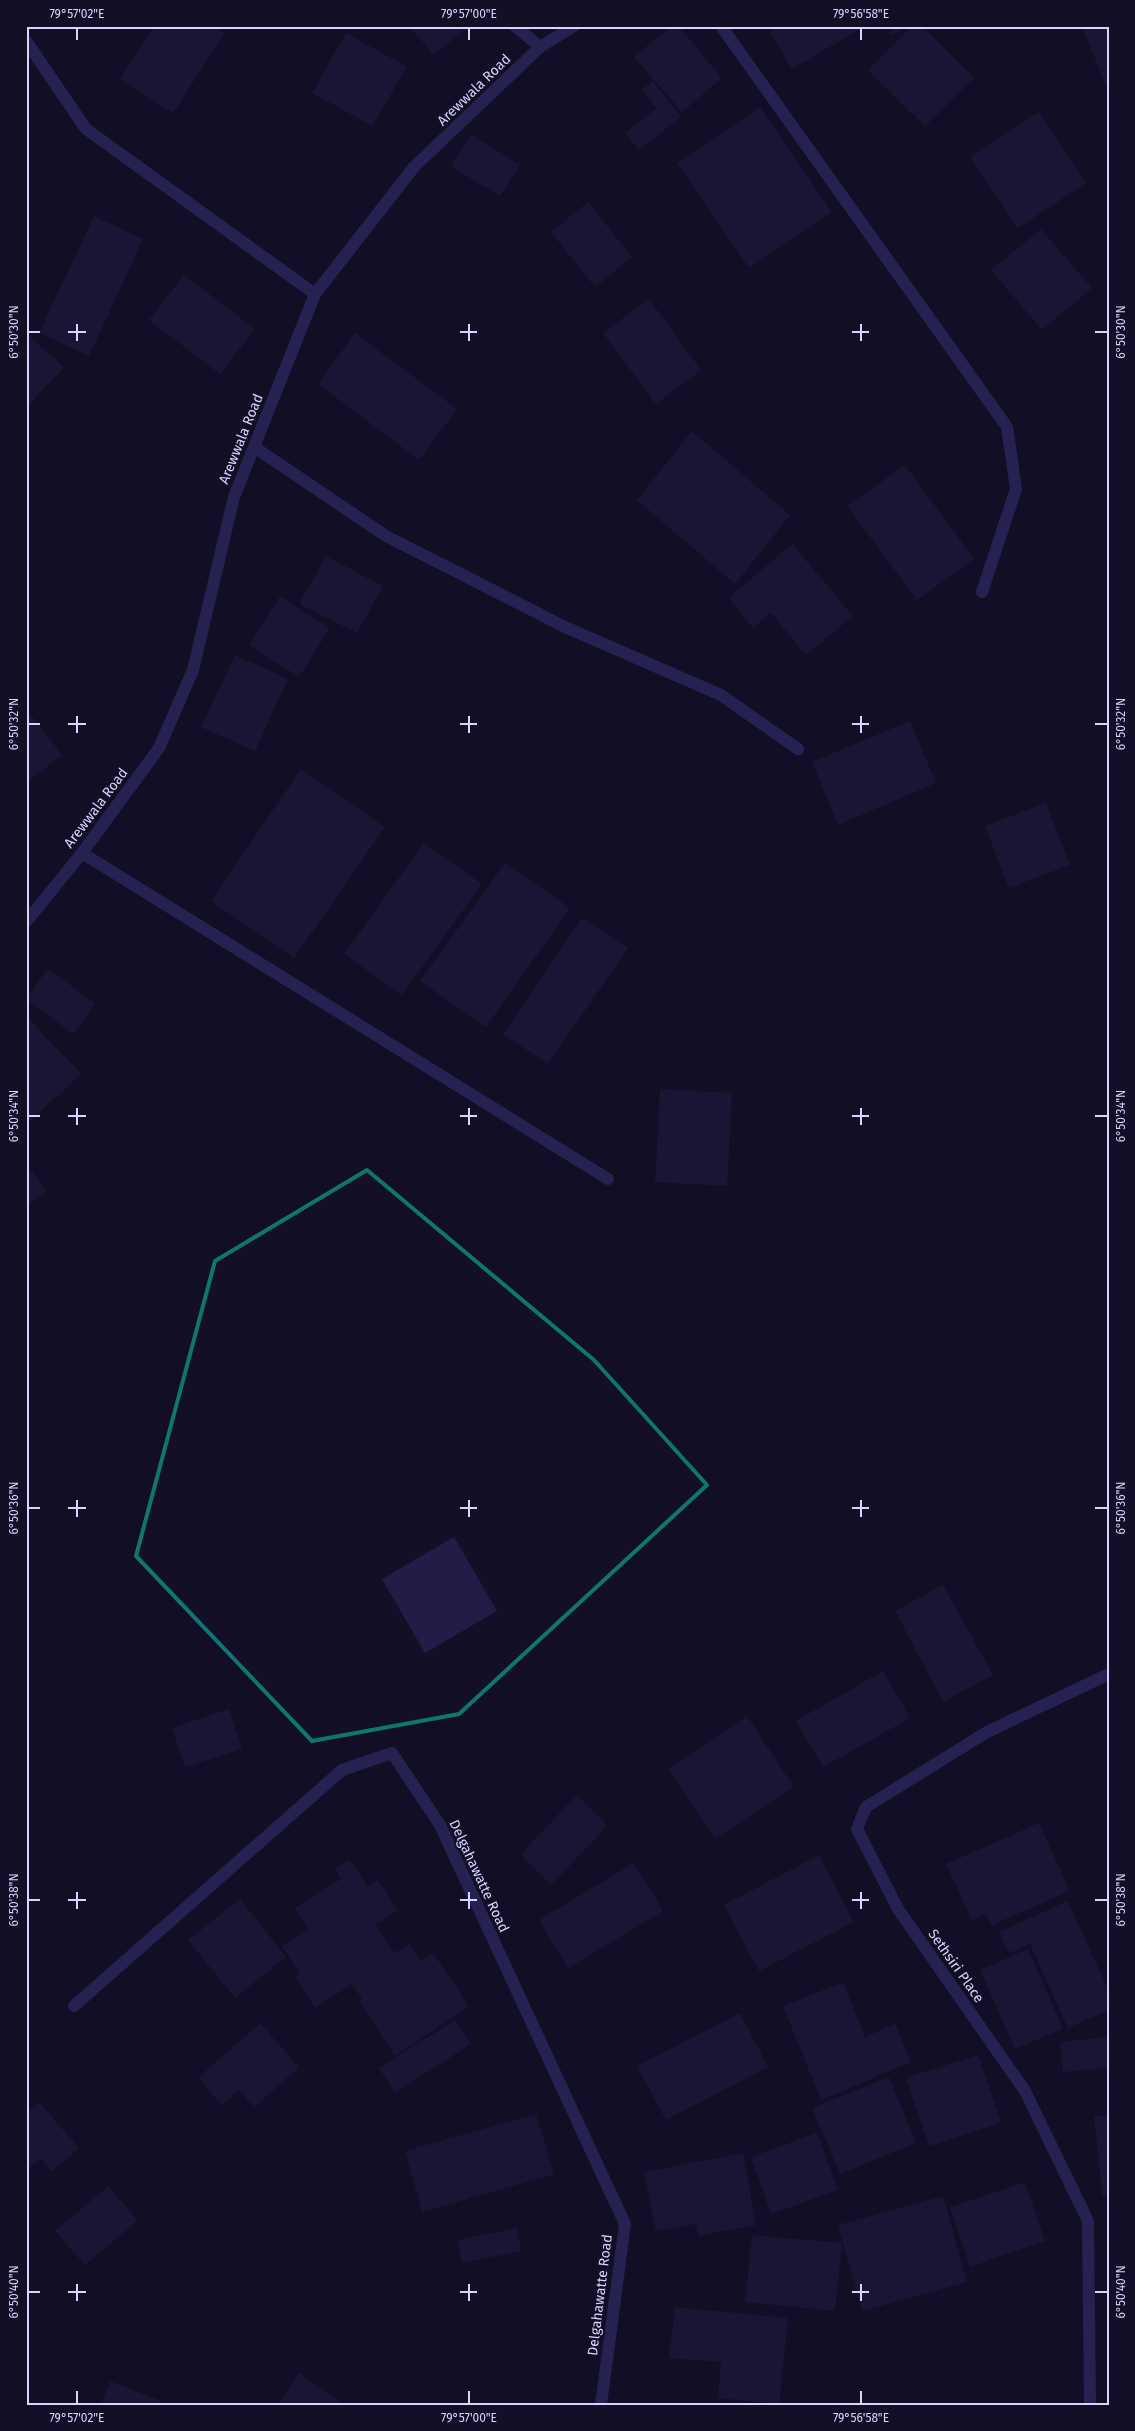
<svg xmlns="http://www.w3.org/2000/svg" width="1135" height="2431" font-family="'Fira Sans',sans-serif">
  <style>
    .building { fill: #241b47 }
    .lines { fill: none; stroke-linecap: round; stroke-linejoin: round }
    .minor { stroke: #3d3a85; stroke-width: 12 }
    .marked { fill: none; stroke: #0f766e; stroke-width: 4; stroke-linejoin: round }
    .ticks { fill: none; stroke: #d9d4ff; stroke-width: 2 }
    .labels { text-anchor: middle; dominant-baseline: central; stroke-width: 4.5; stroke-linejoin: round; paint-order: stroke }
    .street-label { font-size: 14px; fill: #d9d4ff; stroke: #130f26 }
    .neatline { fill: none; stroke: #d9d4ff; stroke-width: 2 }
    .ticks-label { font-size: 12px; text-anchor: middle; fill: #d9d4ff }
  </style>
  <rect width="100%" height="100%" fill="#130f26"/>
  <g class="building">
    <polygon points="154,26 215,26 225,33 173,113 120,79"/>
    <polygon points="409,26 468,26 434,55"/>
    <polygon points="671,26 678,26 722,78 682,112 634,57"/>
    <polygon points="767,26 865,26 792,69"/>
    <polygon points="887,26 908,26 892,35"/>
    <polygon points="912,26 922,26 974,78 925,126 868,70"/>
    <polygon points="1082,26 1109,26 1109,93"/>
    <polygon points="346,33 407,67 372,126 312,93"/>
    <polygon points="653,81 681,117 639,150 625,133 657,108 642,90"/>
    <polygon points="760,107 832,212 749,268 677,163"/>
    <polygon points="1039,112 1086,183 1018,228 970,157"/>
    <polygon points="471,134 520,165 500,196 451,166"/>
    <polygon points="588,202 632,257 595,287 551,232"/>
    <polygon points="94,216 143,239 89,356 39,333"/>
    <polygon points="1041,229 1092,288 1042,330 991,270"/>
    <polygon points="184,275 255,329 220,374 149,320"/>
    <polygon points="649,299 701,370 656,404 603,333"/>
    <polygon points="26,333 64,367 26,408"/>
    <polygon points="355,333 457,409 419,460 318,384"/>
    <polygon points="692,431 790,515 735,584 637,500"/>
    <polygon points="905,465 974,559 917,600 847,506"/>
    <polygon points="792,544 853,616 806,655 771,613 753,628 728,598"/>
    <polygon points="326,556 383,586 357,633 299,604"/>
    <polygon points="280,596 330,628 299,677 249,645"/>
    <polygon points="235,655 288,679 255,751 201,727"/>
    <polygon points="26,709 62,755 26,783"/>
    <polygon points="910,721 936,783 838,825 812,762"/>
    <polygon points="301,769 385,827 294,958 211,901"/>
    <polygon points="1046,803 1070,865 1009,888 985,826"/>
    <polygon points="424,843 482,884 402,995 344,954"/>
    <polygon points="505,863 570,908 486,1027 420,981"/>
    <polygon points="582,918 628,948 548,1064 503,1034"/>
    <polygon points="48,968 95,1004 73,1034 26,999"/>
    <polygon points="26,1016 81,1074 26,1125"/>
    <polygon points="660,1089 732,1093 727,1186 655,1182"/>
    <polygon points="26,1164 47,1191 26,1206"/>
    <polygon points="454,1537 497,1611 425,1653 382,1579"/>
    <polygon points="943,1585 993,1675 943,1702 895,1611"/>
    <polygon points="883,1671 910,1718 823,1767 796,1721"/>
    <polygon points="229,1709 242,1749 185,1767 172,1728"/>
    <polygon points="747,1716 794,1787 715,1839 668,1769"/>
    <polygon points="577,1795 608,1825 551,1885 520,1855"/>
    <polygon points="1039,1823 1070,1891 992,1925 986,1914 972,1920 946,1864"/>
    <polygon points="819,1855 854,1922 759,1971 724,1905"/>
    <polygon points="350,1860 368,1887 378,1880 398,1910 376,1925 394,1953 409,1944 421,1961 433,1953 469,2006 395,2056 359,2001 362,1999 352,1984 315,2008 295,1977 300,1974 282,1946 308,1929 295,1908 341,1879 335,1869"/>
    <polygon points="634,1863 663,1911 568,1968 539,1920"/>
    <polygon points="240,1899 286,1957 235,1998 188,1940"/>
    <polygon points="1068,1901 1109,1992 1109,2010 1068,2028 1030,1944 1009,1953 999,1932"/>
    <polygon points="1028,1949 1063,2029 1015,2049 980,1970"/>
    <polygon points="843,1982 865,2037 895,2024 911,2062 821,2100 783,2006"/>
    <polygon points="740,2013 768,2067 666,2120 637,2066"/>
    <polygon points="455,2020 471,2044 395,2093 379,2068"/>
    <polygon points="260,2023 299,2067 254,2107 239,2090 222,2105 198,2078"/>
    <polygon points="1109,2037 1109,2068 1063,2072 1060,2042"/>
    <polygon points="978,2055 1001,2123 929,2146 906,2078"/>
    <polygon points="889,2077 916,2143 840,2174 812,2108"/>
    <polygon points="39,2102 79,2148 52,2171 41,2159 26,2170 26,2114"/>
    <polygon points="536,2114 554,2174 422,2212 405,2151"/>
    <polygon points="1109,2115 1109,2195 1102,2195 1094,2116"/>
    <polygon points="817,2133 838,2190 771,2214 751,2157"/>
    <polygon points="743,2153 756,2225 698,2236 696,2224 656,2231 644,2172"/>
    <polygon points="1025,2182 1045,2241 970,2267 950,2207"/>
    <polygon points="108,2186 138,2220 85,2265 55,2231"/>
    <polygon points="943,2196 967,2282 862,2311 838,2225"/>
    <polygon points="517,2228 521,2251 462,2263 457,2240"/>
    <polygon points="752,2235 842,2243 835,2311 745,2302"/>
    <polygon points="675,2307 788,2318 779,2404 718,2398 721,2362 669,2358"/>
    <polygon points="299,2373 344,2405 277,2405"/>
    <polygon points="110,2381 161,2401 160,2405 101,2405"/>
  </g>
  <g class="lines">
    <g class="minor">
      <polyline points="515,26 540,47"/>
      <polyline points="721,26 1007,427 1016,489 982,592"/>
      <polyline points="26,41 86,129 315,294"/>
      <polyline points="254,447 386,536 565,627 721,695 798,749"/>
      <polyline points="82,853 608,1179"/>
      <polyline points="26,922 82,853 159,748 193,670 234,497 315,294 414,167 540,47 574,26"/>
      <polyline points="74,2006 342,1770 392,1753 440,1825 625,2224 601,2405"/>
      <polyline points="1090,2405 1088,2221 1025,2091 898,1909 857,1829 866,1807 987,1732 1109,1674"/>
    </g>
  </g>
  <path d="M0 0H1135V2431H0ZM367,1170L594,1360L707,1485L459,1714L312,1741L136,1556L215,1261Z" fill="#130f26" fill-opacity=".55" fill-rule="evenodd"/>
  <path class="marked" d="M367,1170L594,1360L707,1485L459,1714L312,1741L136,1556L215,1261Z"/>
  <path class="ticks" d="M77,28V40M469,28V40M861,28V40M77,324V341M469,324V341M861,324V341M28,332H40M68,332H86M460,332H477M852,332H869M1095,332H1108M77,716V733M469,716V733M861,716V733M28,724H40M68,724H86M460,724H477M852,724H869M1095,724H1108M77,1108V1125M469,1108V1125M861,1108V1125M28,1116H40M68,1116H86M460,1116H477M852,1116H869M1095,1116H1108M77,1500V1517M469,1500V1517M861,1500V1517M28,1508H40M68,1508H86M460,1508H477M852,1508H869M1095,1508H1108M77,1892V1909M469,1892V1909M861,1892V1909M28,1900H40M68,1900H86M460,1900H477M852,1900H869M1095,1900H1108M77,2284V2301M469,2284V2301M861,2284V2301M28,2292H40M68,2292H86M460,2292H477M852,2292H869M1095,2292H1108M77,2391V2404M469,2391V2404M861,2391V2404"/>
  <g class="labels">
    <g class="street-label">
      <text transform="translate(474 90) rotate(-44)">Arewwala Road</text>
      <text transform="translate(241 439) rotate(-68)">Arewwala Road</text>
      <text transform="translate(96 808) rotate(-53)">Arewwala Road</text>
      <text transform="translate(479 1876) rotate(65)">Delgahawatte Road</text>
      <text transform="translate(956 1966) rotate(55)">Sethsiri Place</text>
      <text transform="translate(600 2295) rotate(-83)">Delgahawatte Road</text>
    </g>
  </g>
  <rect width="1135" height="2431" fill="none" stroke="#130f26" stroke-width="55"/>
  <rect x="28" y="28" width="1080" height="2376" class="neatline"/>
  <g class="ticks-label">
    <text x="77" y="18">79°57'02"E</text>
    <text x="469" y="18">79°57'00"E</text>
    <text x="861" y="18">79°56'58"E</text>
    <text transform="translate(1121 332) rotate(-90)" y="4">6°50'30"N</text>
    <text transform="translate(14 332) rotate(-90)" y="4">6°50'30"N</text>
    <text transform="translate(1121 724) rotate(-90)" y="4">6°50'32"N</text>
    <text transform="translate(14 724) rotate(-90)" y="4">6°50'32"N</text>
    <text transform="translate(1121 1116) rotate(-90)" y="4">6°50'34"N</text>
    <text transform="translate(14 1116) rotate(-90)" y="4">6°50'34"N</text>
    <text transform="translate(14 1508) rotate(-90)" y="4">6°50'36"N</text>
    <text transform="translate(1121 1508) rotate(-90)" y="4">6°50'36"N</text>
    <text transform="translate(1121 1900) rotate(-90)" y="4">6°50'38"N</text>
    <text transform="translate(14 1900) rotate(-90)" y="4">6°50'38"N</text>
    <text transform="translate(14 2292) rotate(-90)" y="4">6°50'40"N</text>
    <text transform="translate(1121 2292) rotate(-90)" y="4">6°50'40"N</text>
    <text x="77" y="2422">79°57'02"E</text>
    <text x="469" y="2422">79°57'00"E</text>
    <text x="861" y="2422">79°56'58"E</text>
  </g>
</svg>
